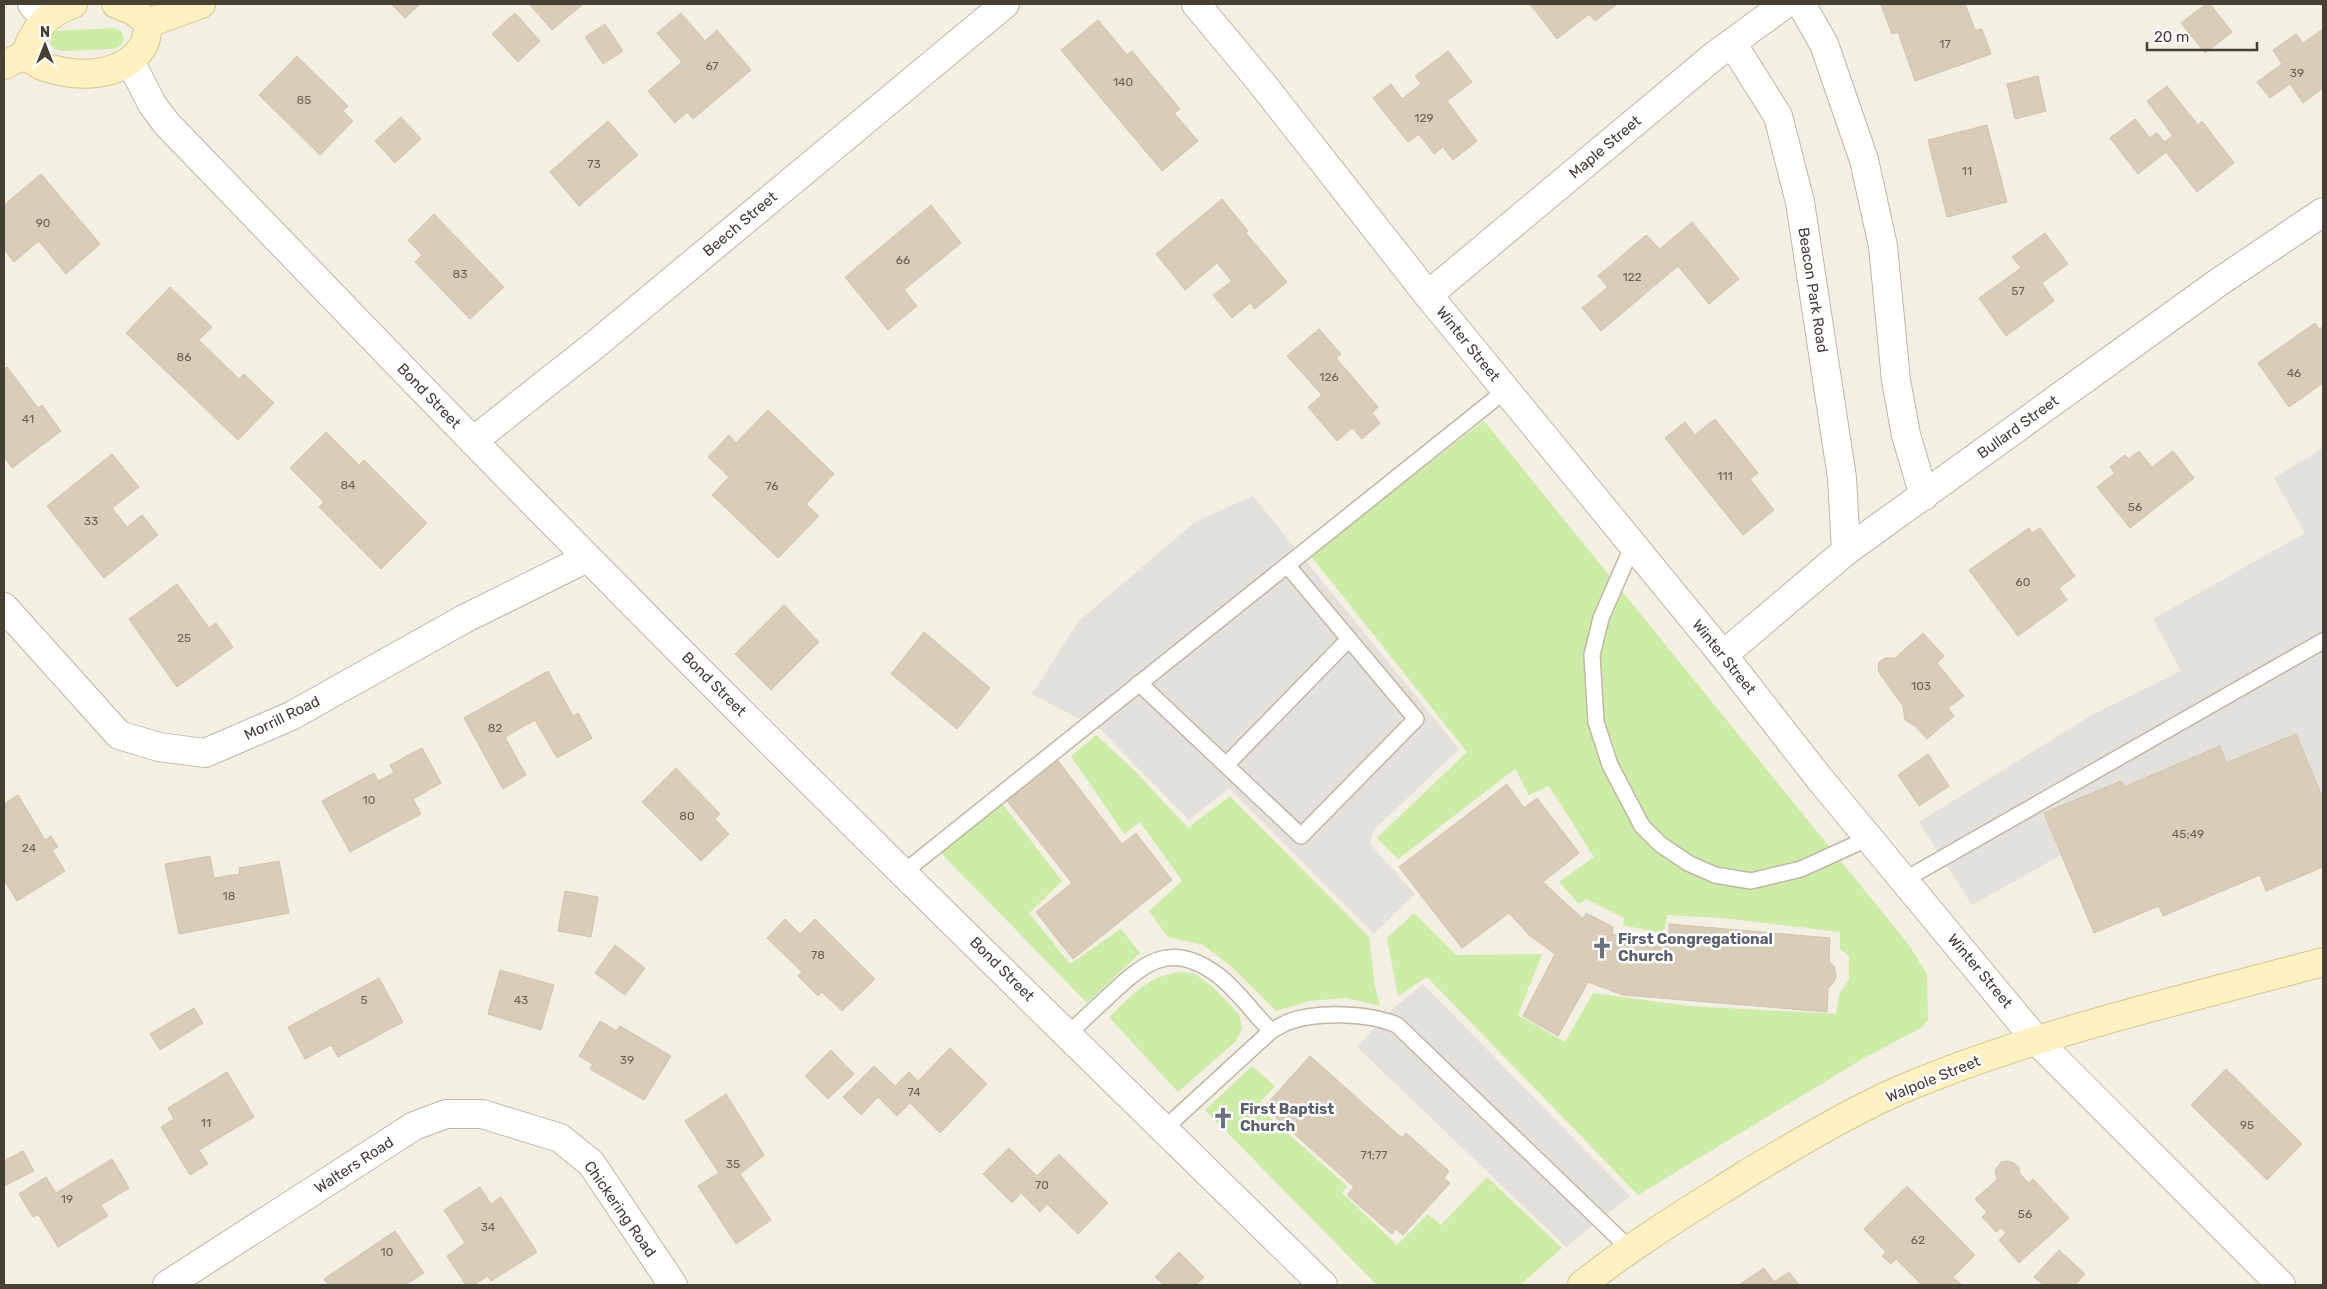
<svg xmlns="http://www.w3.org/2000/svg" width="2327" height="1289" font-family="Rubik,sans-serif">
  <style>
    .green { fill: #cceca7 }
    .parking { fill: #e3e1dc }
    .building { fill: #d9cdba; stroke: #d2c3aa }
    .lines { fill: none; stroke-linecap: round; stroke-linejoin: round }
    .service-casing { stroke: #c0b7a5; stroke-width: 18 }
    .minor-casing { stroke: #c0b7a5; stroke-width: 30 }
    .tertiary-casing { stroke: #c0b7a5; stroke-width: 30 }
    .secondary-casing { stroke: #d8c58e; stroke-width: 30 }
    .service { stroke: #fff; stroke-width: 15 }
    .minor { stroke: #fff; stroke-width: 28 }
    .tertiary { stroke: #fff; stroke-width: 28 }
    .secondary { stroke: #fff1c2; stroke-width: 28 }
    .labels { text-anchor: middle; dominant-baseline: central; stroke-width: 5; stroke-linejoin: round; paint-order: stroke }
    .number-label { font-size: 12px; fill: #6b6255 }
    .street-label { font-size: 15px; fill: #463f33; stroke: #fff }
    .worship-label { font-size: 15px; font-weight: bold; fill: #5b616d; stroke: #fff; text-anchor: start }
  </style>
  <rect width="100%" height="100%" fill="#f3efe3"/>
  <g class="green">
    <polygon points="114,28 122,32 124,39 121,45 114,49 63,51 56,50 50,44 52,34 56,31"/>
    <polygon points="1484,421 1909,945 1927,974 1928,1020 1921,1028 1864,1058 1638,1195 1427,977 1398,996 1387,938 1414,913 1456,955 1542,954 1518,1015 1565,1042 1593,993 1689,1006 1836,1014 1839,995 1849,979 1849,956 1840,949 1840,932 1723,918 1667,915 1664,934 1623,925 1624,918 1586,899 1579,904 1559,882 1594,857 1549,786 1529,795 1515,769 1398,859 1377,838 1467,752 1310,555"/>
    <polygon points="1096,735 1134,770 1188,828 1230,796 1369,937 1375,987 1380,1006 1346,998 1309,1001 1276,1011 1231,966 1203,945 1168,937 1149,911 1182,881 1140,822 1124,834 1071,756"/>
    <polygon points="1001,802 1062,881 1029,913 1070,964 1121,929 1140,953 1087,1003 941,853"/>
    <path d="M1181,972L1195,974L1213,987L1239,1014L1242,1028L1236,1041L1178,1092L1109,1017C1132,996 1148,975 1181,972Z"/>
    <polygon points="1252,1066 1275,1086 1257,1106 1347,1186 1342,1193 1397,1245 1428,1214 1441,1225 1487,1177 1562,1248 1520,1285 1377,1285 1205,1110"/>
  </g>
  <g class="parking">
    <polygon points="2323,448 2323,799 2296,734 2226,763 2220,747 2124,787 2121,781 2044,813 2061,855 1972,905 1919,822 2092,715 2181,671 2153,619 2305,533 2274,478"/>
    <polygon points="1253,496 1459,749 1374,830 1370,844 1415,894 1374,934 1229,788 1189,820 1102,731 1032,694 1079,621 1195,522"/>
    <polygon points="1423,984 1630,1196 1566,1247 1357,1047 1394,1008"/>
  </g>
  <g class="building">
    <polygon points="391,4 420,4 405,18"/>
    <polygon points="529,4 583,4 552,30"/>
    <polygon points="1530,4 1617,4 1595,21 1589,14 1557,39"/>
    <polygon points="1884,4 1965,4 1975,30 1982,29 1991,54 1915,81 1898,32 1892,34 1881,5"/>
    <polygon points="2206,4 2210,4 2232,32 2205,53 2181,23"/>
    <polygon points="515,13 540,41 518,62 492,34"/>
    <polygon points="681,13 705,41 717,30 751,70 693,119 687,112 675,123 648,91 682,62 657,33"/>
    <polygon points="1098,20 1127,55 1132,51 1180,109 1174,113 1198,141 1162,171 1061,50"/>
    <polygon points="605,24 623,51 603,64 585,37"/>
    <polygon points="2323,29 2323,88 2303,103 2290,84 2270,98 2257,82 2282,64 2273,50 2296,34 2303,43"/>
    <polygon points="1448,51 1472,82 1447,101 1477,141 1453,160 1443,147 1434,154 1419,134 1408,142 1373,98 1391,84 1402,99 1421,84 1415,76"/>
    <polygon points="297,56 348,106 343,111 353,121 320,155 259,95"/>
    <polygon points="2038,76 2046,111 2015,119 2007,84"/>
    <polygon points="2167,86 2198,125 2202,121 2234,163 2197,192 2166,152 2138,174 2110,138 2135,119 2150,138 2157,133 2164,142 2173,136 2147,101"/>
    <polygon points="401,117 421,139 395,163 375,141"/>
    <polygon points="608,121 638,155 579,206 550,172"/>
    <polygon points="1987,125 2007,202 1947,217 1928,140"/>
    <polygon points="41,174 100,244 66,274 39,241 14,262 4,249 4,205"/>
    <polygon points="1222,199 1248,231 1246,233 1287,282 1255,309 1250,303 1232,318 1213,295 1232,281 1217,263 1185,290 1156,254"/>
    <polygon points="931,205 961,243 904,290 917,306 888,330 845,277"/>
    <polygon points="434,214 504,287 470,319 415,262 422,255 408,240"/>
    <polygon points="1692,222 1739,279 1709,304 1678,266 1601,331 1582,308 1608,287 1598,276 1646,235 1660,249"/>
    <polygon points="2045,233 2068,264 2042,283 2054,301 2006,336 1979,298 2021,268 2012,257"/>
    <polygon points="170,287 212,327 199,340 239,379 244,374 274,403 238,440 126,333"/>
    <polygon points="2315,323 2319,329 2323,327 2323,383 2289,407 2258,363"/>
    <polygon points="1319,329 1341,354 1336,358 1378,407 1372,413 1380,423 1362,439 1352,428 1337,441 1308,407 1322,395 1287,356"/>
    <polygon points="7,367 38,408 42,405 61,431 12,468 4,456 4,369"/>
    <polygon points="768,410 834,474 806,504 819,516 778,558 712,495 729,477 708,457 729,435 736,443"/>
    <polygon points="1715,419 1758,473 1750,479 1774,510 1743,535 1665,438 1685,422 1695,435"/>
    <polygon points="326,432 359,465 364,460 427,523 381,569 319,507 324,502 290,468"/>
    <polygon points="2139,451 2152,467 2173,451 2194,478 2130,528 2097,487 2115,473 2110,467 2125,455 2129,459"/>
    <polygon points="112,454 139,487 112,508 127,527 142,515 158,535 104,578 47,506"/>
    <polygon points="2029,528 2032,533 2040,528 2075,576 2059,588 2067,600 2018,636 1969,570"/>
    <polygon points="177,584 209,628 216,623 233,647 177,687 129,619"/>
    <polygon points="784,605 819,642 771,690 735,654"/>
    <polygon points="924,632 990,688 957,729 891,674"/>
    <polygon points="1923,633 1944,656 1937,663 1964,696 1948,708 1954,716 1927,739 1915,726 1905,720 1903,706 1878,671 1879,662 1885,658 1895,658"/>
    <polygon points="548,671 573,716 578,713 592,738 557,758 535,720 505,737 526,775 503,789 464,718"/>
    <polygon points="2296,734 2323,799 2323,867 2266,891 2260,875 2163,916 2159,906 2094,933 2044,813 2121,781 2124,787 2220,746 2226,763"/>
    <polygon points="422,748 441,783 413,799 421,814 350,852 322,801 374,773 378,781 394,773 390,765"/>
    <polygon points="1928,754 1949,786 1919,806 1898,775"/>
    <polygon points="1055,757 1122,844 1136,833 1172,880 1073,959 1036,912 1072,883 1004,797"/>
    <polygon points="676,768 720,814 715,819 729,834 701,861 642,802"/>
    <polygon points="1507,784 1524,808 1537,798 1579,853 1543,882 1583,919 1586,913 1613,927 1612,934 1643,944 1669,946 1669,924 1830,938 1829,961 1834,966 1836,975 1834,982 1828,988 1827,1012 1623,995 1588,982 1558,1036 1523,1016 1555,954 1529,935 1509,913 1462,948 1399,867"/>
    <polygon points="18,795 45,840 51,836 58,847 52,850 65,871 17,901 4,880 4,804"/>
    <polygon points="210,856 214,878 240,874 239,868 279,861 289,913 179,934 165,864"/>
    <polygon points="565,891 598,897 591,937 558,931"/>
    <polygon points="785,919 800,934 815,919 875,979 842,1011 822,992 818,996 798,976 802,972 767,938"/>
    <polygon points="615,945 645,968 625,995 595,973"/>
    <polygon points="500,970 554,985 541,1030 488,1014"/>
    <polygon points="379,978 403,1022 338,1057 331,1045 305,1059 288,1027"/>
    <polygon points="194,1008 203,1023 160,1050 150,1034"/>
    <polygon points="600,1021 617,1031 620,1026 671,1056 644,1100 590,1069 593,1064 579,1056"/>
    <polygon points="950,1048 987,1084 940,1133 910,1103 897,1116 878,1097 861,1115 843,1097 874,1066 895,1086 909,1072 918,1081"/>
    <polygon points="831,1050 854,1074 828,1099 805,1076"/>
    <polygon points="1310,1056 1402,1138 1406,1133 1449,1171 1444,1178 1450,1183 1403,1235 1396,1229 1392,1234 1347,1195 1354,1187 1264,1107"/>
    <polygon points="2226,1069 2302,1144 2267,1180 2191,1105"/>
    <polygon points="227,1072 254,1117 199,1150 208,1164 190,1175 161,1127 174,1119 168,1108"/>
    <polygon points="726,1094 764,1155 740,1174 771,1220 736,1244 698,1186 719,1173 685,1121"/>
    <polygon points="1009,1148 1037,1176 1059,1154 1108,1203 1078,1234 1047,1204 1040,1212 1021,1193 1012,1203 983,1174"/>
    <polygon points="23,1151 34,1171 4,1186 4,1161"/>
    <polygon points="112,1159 129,1188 101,1205 108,1216 58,1247 38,1214 33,1217 19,1194 46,1177 56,1193"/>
    <polygon points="2008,1161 2014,1163 2019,1168 2020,1174 2029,1183 2033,1179 2069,1218 2019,1263 1999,1240 2006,1233 2001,1228 1996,1232 1982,1217 1987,1212 1975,1199 1997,1180 1995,1170 2001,1162"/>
    <polygon points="1907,1186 1975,1255 1953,1277 1962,1285 1922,1285 1896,1259 1891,1264 1882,1256 1886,1252 1864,1229"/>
    <polygon points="480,1187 491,1204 501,1197 537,1252 491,1281 488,1276 473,1285 466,1285 447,1256 465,1243 444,1210"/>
    <polygon points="395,1231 424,1273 405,1285 328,1285 324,1279"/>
    <polygon points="2059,1250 2085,1274 2075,1285 2044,1285 2034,1277"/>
    <polygon points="1179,1252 1204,1277 1196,1285 1164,1285 1155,1277"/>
    <polygon points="1764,1268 1774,1282 1789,1272 1799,1285 1739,1285"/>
  </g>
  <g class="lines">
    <g class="service-casing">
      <g id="service">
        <polyline points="1633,545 1601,618 1592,655 1596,722 1610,765 1642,826 1660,844 1688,863 1715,875 1751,881 1801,869 1869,838"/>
        <polyline points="1139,683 1301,836 1416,719 1287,565"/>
        <polyline points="1226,765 1349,639"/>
        <polyline points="904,872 1506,390"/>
        <polyline points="1904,880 2323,641"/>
        <path d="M1068,1034C1083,1020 1098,1006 1113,992C1148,959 1174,942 1219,976C1238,991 1254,1014 1271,1031"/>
        <path d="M1164,1129L1271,1031C1277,1028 1283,1024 1288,1022C1317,1011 1369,1013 1397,1025L1631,1250"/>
      </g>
    </g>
    <g class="minor-casing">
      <g id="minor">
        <polyline points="32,4 45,19"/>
        <polyline points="1801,4 1824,44 1864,160 1883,246 1896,380 1906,435 1924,496"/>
        <polyline points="1732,43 1778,116 1800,202 1842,478 1846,551"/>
        <path d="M130,61L152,104L166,123C306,268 444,413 585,555C828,802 1076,1043 1323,1285"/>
        <polyline points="1428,295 1714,56 1785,4"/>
        <polyline points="473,441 596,344 1005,4"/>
        <polyline points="4,607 119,735 159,747 205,753 291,716 464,619 587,558"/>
        <polyline points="1723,655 1846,551 2219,282 2323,212"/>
        <polyline points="167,1285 414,1126 446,1114 482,1114 560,1138 591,1163 673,1285"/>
      </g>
    </g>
    <g class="tertiary-casing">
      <polyline id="tertiary" points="1196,4 1260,81 1428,295 1723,655 1819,778 2037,1041 2281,1285"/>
    </g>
    <g class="secondary-casing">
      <g id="secondary">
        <polyline points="116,4 132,10 149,23"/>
        <polyline points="149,23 201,4"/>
        <path d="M25,55C31,59 38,65 45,67C78,78 123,78 143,46C147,40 147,30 149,23"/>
        <path d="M4,65L25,55C34,30 47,12 73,4"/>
        <path d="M1582,1285C1633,1244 1690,1210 1745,1175C1795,1145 1846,1114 1900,1090C2034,1033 2183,1000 2323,962"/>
      </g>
    </g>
    <use href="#service" class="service"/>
    <use href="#minor" class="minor"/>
    <use href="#tertiary" class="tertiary"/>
    <use href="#secondary" class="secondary"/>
  </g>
  <defs>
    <g id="church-bare" transform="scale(1.725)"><path d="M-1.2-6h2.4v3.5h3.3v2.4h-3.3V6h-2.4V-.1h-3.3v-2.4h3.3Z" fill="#6b7280" stroke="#fff" stroke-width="2.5" paint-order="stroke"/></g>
  </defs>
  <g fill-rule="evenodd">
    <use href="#church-bare" x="1602" y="948"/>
    <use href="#church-bare" x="1223" y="1118"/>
  </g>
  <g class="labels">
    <g class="number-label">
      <text x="1945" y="44">17</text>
      <text x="712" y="66">67</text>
      <text x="2297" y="73">39</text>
      <text x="1123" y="82">140</text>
      <text x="304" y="100">85</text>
      <text x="1424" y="118">129</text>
      <text x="594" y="164">73</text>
      <text x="1967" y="171">11</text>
      <text x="43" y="223">90</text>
      <text x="903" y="260">66</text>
      <text x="460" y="274">83</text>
      <text x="1632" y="277">122</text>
      <text x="2018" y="291">57</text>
      <text x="184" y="357">86</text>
      <text x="2294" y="373">46</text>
      <text x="1329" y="377">126</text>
      <text x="28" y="419">41</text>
      <text x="1725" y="476">111</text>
      <text x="348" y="485">84</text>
      <text x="772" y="486">76</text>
      <text x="2135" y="507">56</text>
      <text x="91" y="521">33</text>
      <text x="2023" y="582">60</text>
      <text x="184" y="638">25</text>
      <text x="1921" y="686">103</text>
      <text x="495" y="728">82</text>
      <text x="369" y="800">10</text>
      <text x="687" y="816">80</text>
      <text x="2188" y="834">45;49</text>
      <text x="29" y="848">24</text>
      <text x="229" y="896">18</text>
      <text x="818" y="955">78</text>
      <text x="364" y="1000">5</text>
      <text x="521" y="1000">43</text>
      <text x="627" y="1060">39</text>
      <text x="914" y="1092">74</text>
      <text x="206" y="1123">11</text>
      <text x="2247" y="1125">95</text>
      <text x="1374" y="1155">71;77</text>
      <text x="733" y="1164">35</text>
      <text x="1042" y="1185">70</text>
      <text x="67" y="1199">19</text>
      <text x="2025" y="1214">56</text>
      <text x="488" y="1227">34</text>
      <text x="1918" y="1240">62</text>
      <text x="387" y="1252">10</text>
    </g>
    <g class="street-label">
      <text transform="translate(1605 147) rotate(-40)">Maple Street</text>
      <text transform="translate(740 224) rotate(-40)">Beech Street</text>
      <text transform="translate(1813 290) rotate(81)">Beacon Park Road</text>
      <text transform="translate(1468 344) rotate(51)">Winter Street</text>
      <text transform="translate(429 396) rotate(46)">Bond Street</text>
      <text transform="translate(2018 427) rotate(-36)">Bullard Street</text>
      <text transform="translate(1724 657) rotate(51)">Winter Street</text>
      <text transform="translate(714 684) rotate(45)">Bond Street</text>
      <text transform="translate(282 718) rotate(-26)">Morrill Road</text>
      <text transform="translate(1002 969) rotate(45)">Bond Street</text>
      <text transform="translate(1980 971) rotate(50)">Winter Street</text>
      <text transform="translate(1933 1079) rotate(-22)">Walpole Street</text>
      <text transform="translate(354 1165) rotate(-33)">Walters Road</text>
      <text transform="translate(620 1209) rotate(55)">Chickering Road</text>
    </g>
    <g class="worship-label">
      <text x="1618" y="939">First Congregational<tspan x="1618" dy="17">Church</tspan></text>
      <text x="1240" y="1109">First Baptist<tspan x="1240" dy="17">Church</tspan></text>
    </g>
  </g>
  <rect width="2327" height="1289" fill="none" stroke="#463f33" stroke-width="10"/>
  <g transform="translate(45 45)" stroke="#ffffff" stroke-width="4" paint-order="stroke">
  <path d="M0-4L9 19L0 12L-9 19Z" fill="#463f33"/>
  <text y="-8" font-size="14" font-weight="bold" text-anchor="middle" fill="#463f33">N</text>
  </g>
  <path d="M2147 42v8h110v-8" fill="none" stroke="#463f33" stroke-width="2.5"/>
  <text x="2154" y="42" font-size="15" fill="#463f33" stroke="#ffffff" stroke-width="4" paint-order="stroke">20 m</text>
</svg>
